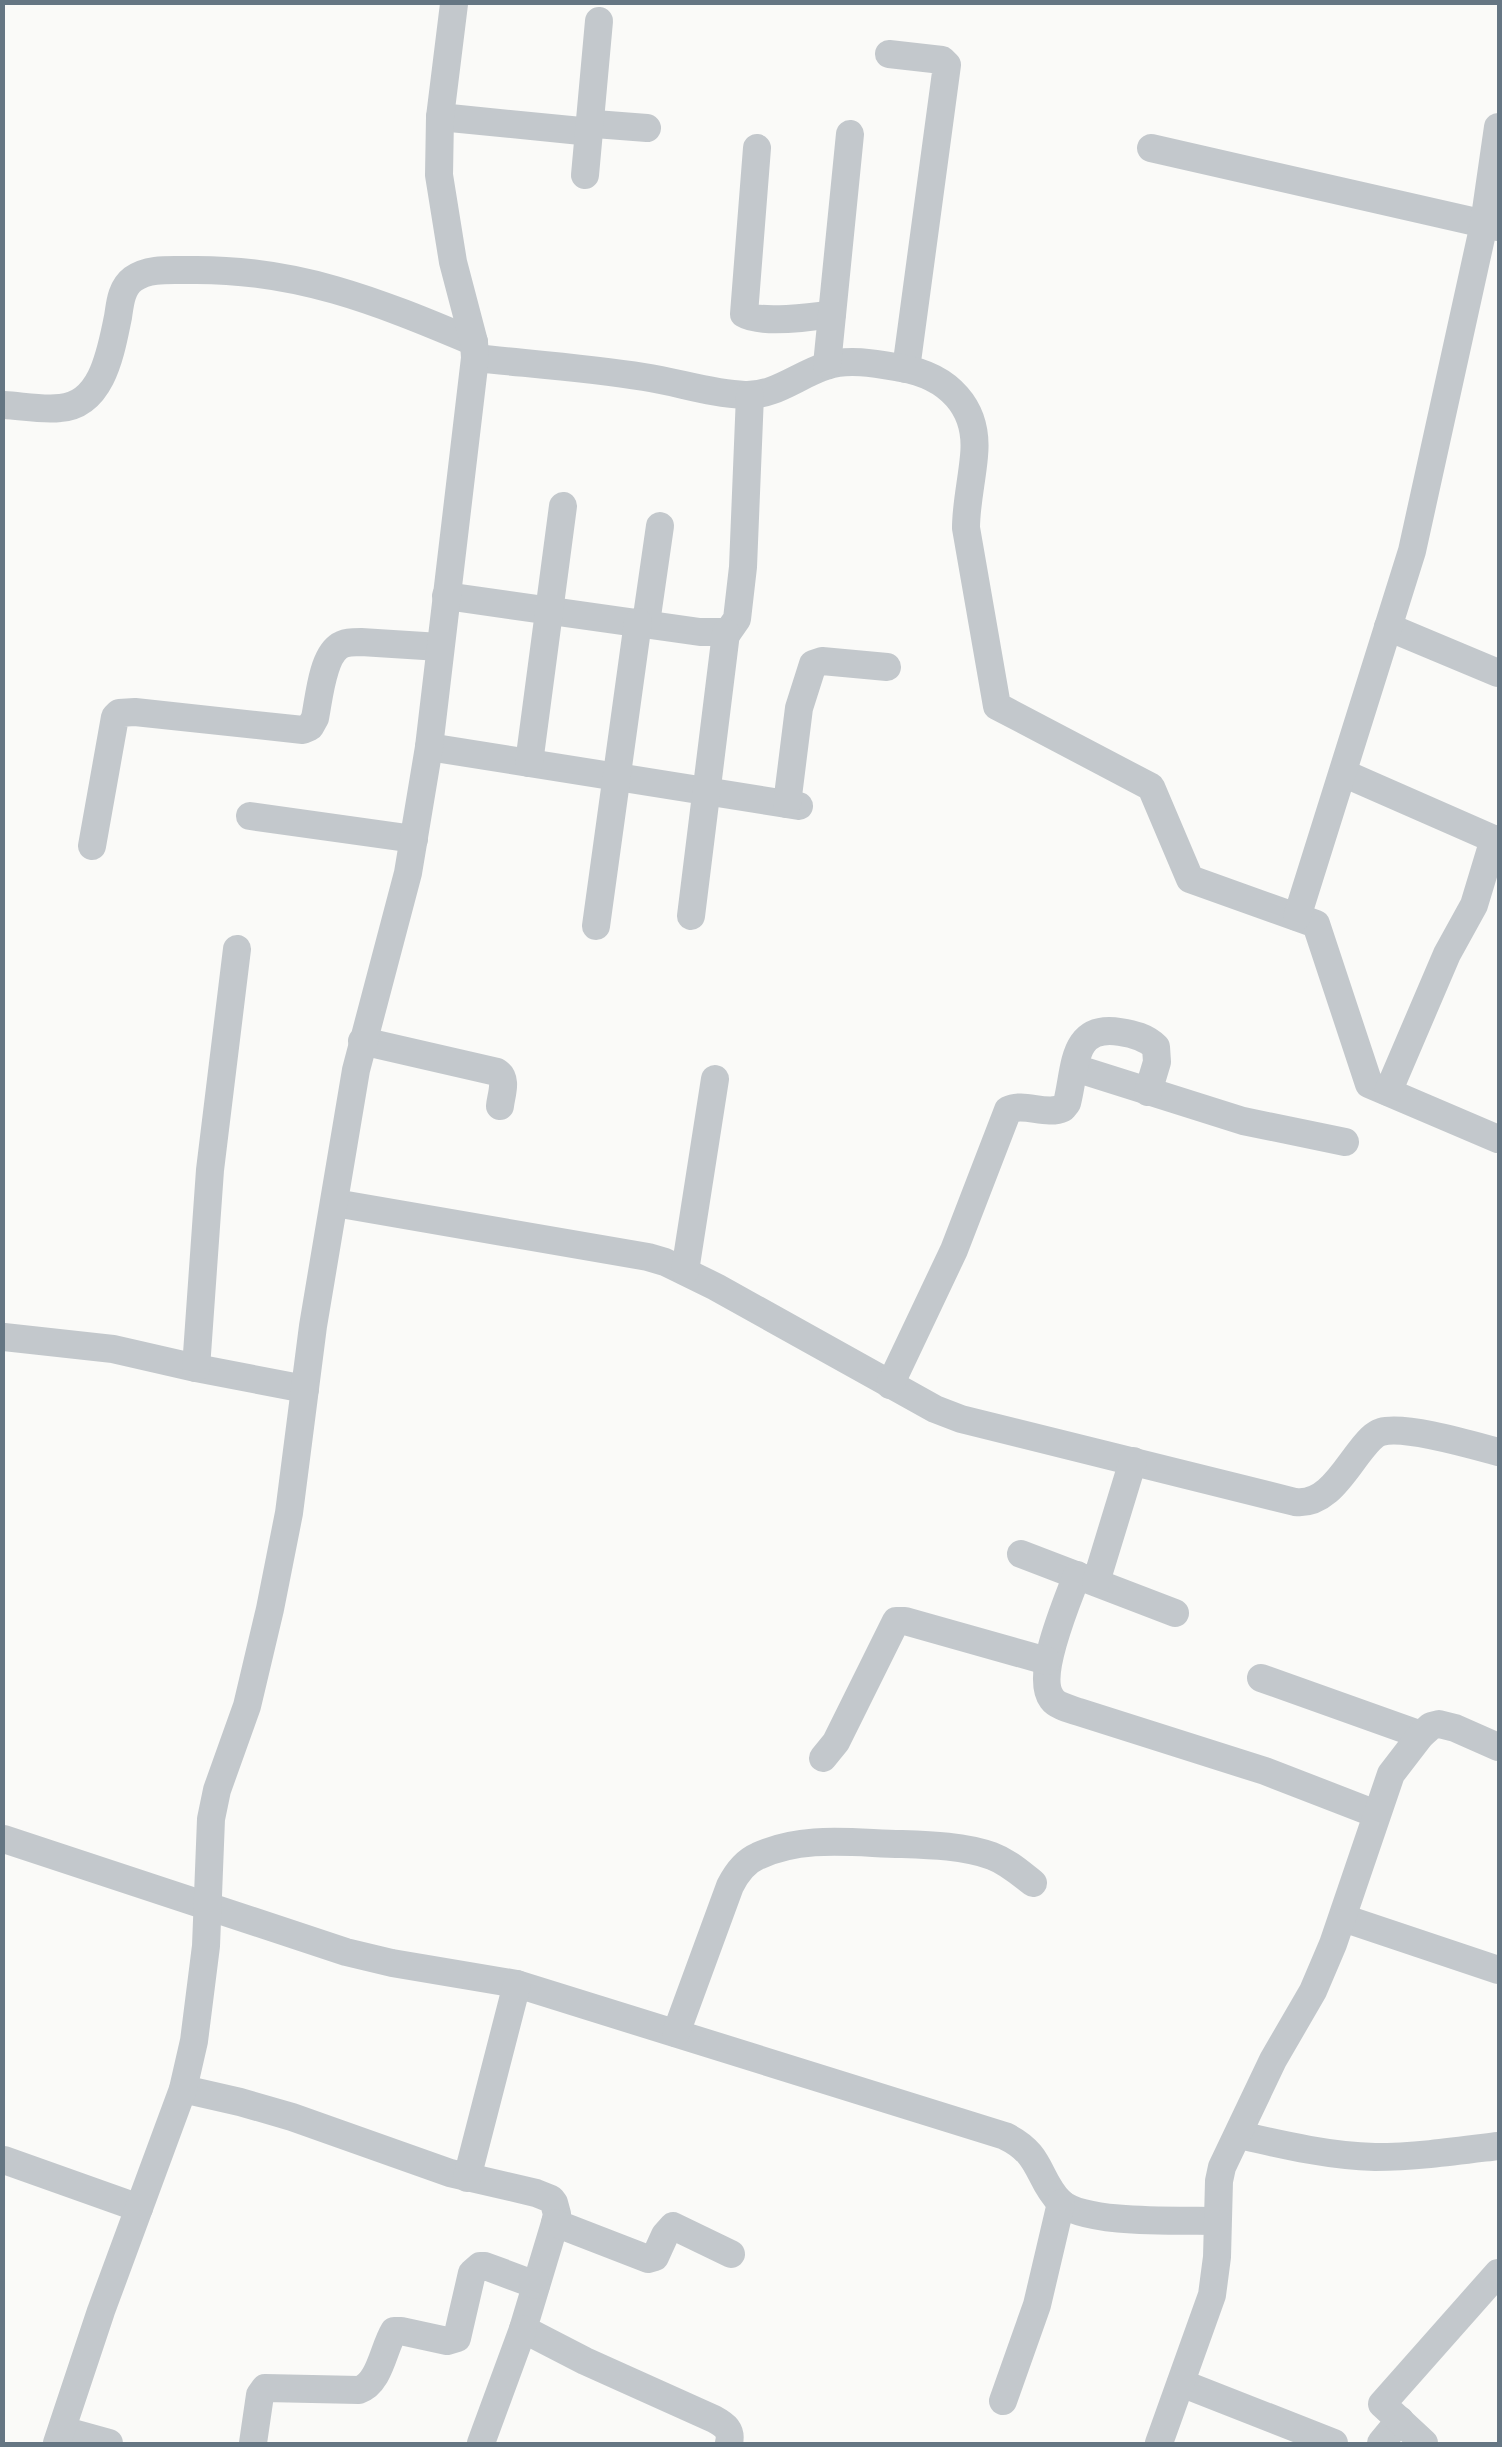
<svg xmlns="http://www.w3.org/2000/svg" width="1502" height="2447" font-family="Jost,sans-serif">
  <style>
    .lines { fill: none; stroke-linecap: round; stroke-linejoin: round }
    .minor { stroke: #c3c8cc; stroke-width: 28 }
  </style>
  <rect width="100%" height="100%" fill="#fafaf8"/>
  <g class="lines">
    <g class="minor">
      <polyline points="889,54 942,60 947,65 906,369"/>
      <polyline points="440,117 581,131 595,124 647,128"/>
      <path d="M757,148L744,314C760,324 813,317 832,314"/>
      <polyline points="1151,148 1498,227"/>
      <polyline points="585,175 599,21"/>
      <path d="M475,358C531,364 588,368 644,377C678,382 711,394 745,395C775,396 798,375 826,366C848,358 878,364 901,368C948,376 979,407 974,456C972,480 966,504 966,528L997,706L1151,787L1190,879L1316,924L1369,1084L1498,1139"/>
      <polyline points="827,365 850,134"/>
      <path d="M4,405C22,406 42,410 60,408C103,405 111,350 118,317C120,304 121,288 133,279C148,268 170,270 188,270C295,268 377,301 474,342"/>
      <polyline points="446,596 700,632 728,632 737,619 743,567 750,395"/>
      <polyline points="646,623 660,526"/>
      <polyline points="1388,627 1498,673"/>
      <polyline points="429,747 799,806"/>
      <polyline points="529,763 563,506"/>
      <polyline points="1343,773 1498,841"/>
      <polyline points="787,804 799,708 813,664 822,661 887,667"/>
      <polyline points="250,816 414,839"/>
      <path d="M92,846L115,717L119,713L135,712L303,730L310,727L315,718C319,699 322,659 338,647C344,642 353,642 361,642L440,647"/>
      <polyline points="691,916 726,633"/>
      <polyline points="1297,917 1412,551 1484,224 1498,127"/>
      <polyline points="596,926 638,622"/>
      <path d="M362,1041L497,1072C508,1079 501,1095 500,1106"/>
      <polyline points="1075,1068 1243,1121 1345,1142"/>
      <polyline points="1388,1092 1447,954 1474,905 1494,839"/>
      <path d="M335,1203L648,1257L665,1262L716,1287L935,1409L961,1419L1295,1502C1326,1506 1344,1471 1361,1450C1366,1444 1372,1435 1381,1432C1405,1425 1472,1445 1498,1452"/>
      <polyline points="685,1271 715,1079"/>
      <polyline points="4,1337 113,1349 196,1368 305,1389"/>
      <polyline points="196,1368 210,1170 237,949"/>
      <path d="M890,1385L954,1250L1008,1110C1024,1102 1046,1116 1063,1108L1067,1103C1076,1068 1071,1024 1120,1032C1133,1034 1146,1037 1156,1047L1157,1062L1148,1092"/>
      <polyline points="1021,1554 1175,1613"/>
      <path d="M1077,1575C1068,1600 1034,1676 1052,1699C1057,1706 1070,1709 1079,1712L1265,1771L1376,1814"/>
      <polyline points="1096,1582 1133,1461"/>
      <polyline points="1261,1678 1421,1735"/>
      <polyline points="823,1758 836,1742 896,1621 905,1621 1047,1661"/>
      <path d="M4,1839L346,1952L392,1963L517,1984L1005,2136C1043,2154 1037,2179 1060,2202C1085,2225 1182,2220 1217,2221"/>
      <polyline points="1343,1918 1498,1970"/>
      <path d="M676,2033L730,1886C736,1874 744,1862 758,1856C803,1835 853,1843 901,1844C931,1845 964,1846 992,1856C1008,1862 1020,1873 1033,1883"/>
      <path d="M183,2089L240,2102L292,2117L450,2173L536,2193L551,2199L554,2203L557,2214L555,2223L523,2329L585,2361L714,2419C725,2425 732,2430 729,2443"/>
      <path d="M1239,2135C1283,2145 1330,2156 1375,2157C1416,2157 1458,2151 1498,2146"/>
      <polyline points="4,2160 139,2208"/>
      <polyline points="467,2178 517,1984"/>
      <polyline points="555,2223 648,2259 655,2257 665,2235 673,2226 731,2254"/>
      <polyline points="1181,2383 1334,2443"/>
      <polyline points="1003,2401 1037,2305 1061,2203"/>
      <polyline points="62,2430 109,2443"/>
      <polyline points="57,2443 101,2311 183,2089 194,2041 206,1946 211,1819 217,1790 247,1706 270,1609 289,1513 313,1326 356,1070 408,873 429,747 475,358 474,342 453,262 439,175 440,117 454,4"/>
      <path d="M253,2443L260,2395L265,2388L359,2390C380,2383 383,2349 394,2331H401L447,2341L457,2338L472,2273L480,2266H485L536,2285"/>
      <polyline points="481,2443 523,2329"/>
      <polyline points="1159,2443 1212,2295 1217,2257 1219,2181 1222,2167 1273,2060 1313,1991 1333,1944 1391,1774 1421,1735 1431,1726 1439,1724 1455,1728 1498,1747"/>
      <polyline points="1381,2443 1400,2420"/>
      <polyline points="1424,2443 1382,2404 1498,2273"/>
    </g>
  </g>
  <rect width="1502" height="2447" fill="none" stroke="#657683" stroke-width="10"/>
</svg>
